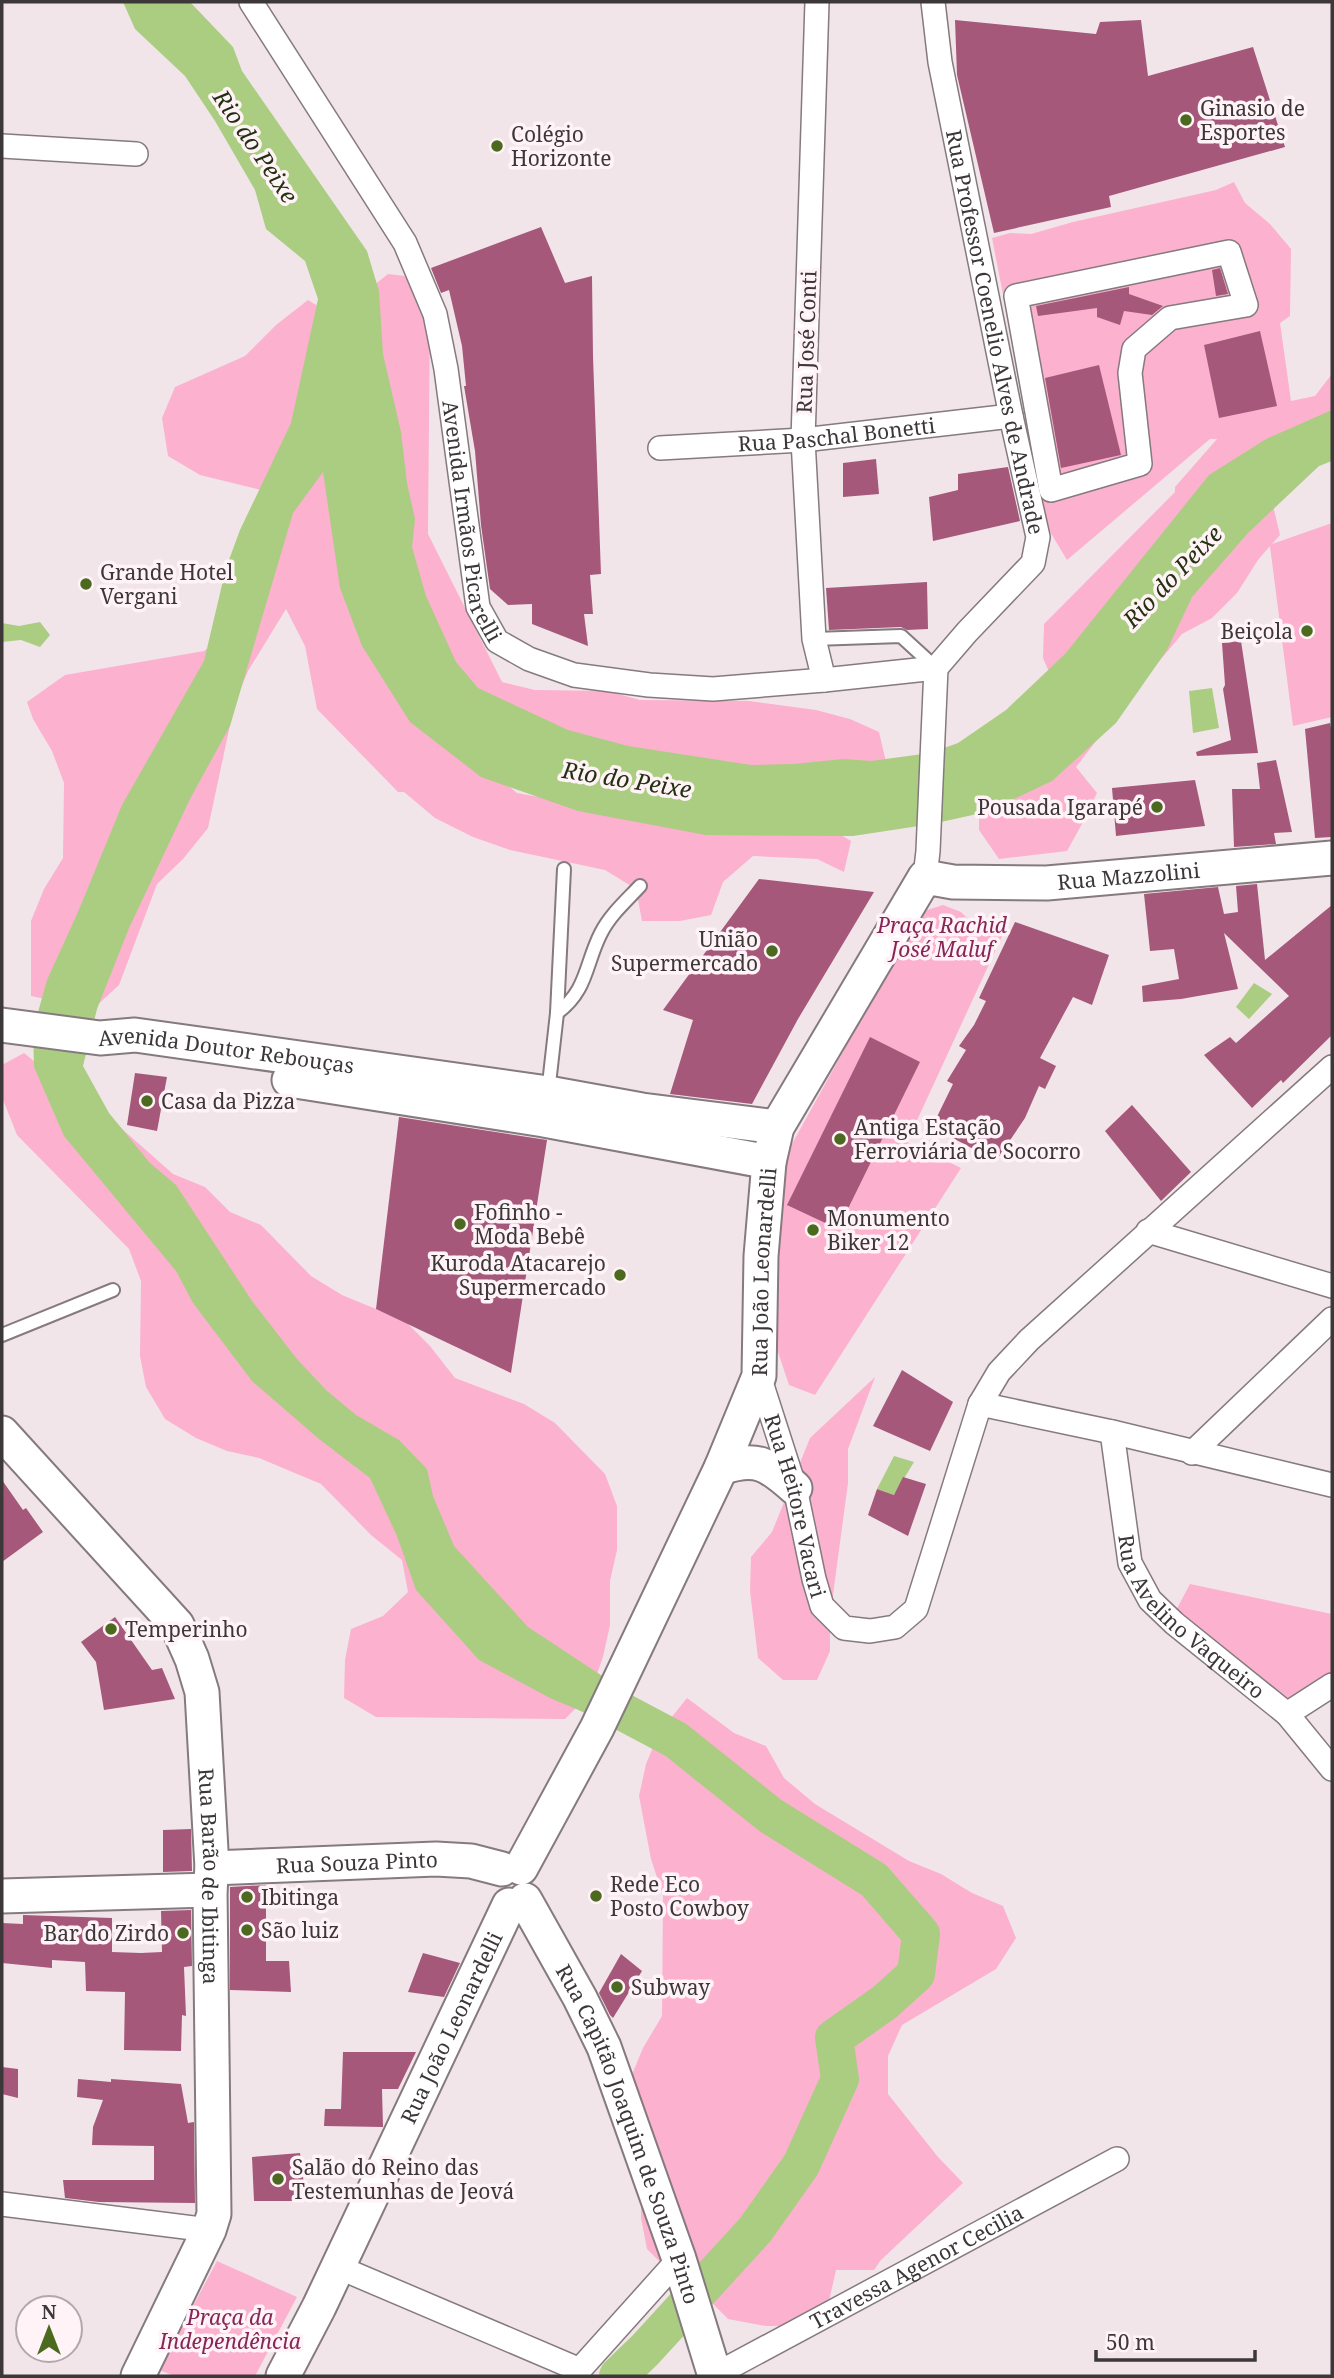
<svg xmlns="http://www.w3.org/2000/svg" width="1334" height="2378" font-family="'Noto Serif',serif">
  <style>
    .green { fill: #fcb1cf }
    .water { fill: #aacd81 }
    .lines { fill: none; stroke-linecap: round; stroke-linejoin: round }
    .river { stroke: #aacd81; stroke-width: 38 }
    .building { fill: #a5587a }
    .lane-casing { stroke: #857a7e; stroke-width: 16 }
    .street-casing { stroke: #857a7e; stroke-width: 26 }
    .secondary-casing { stroke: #857a7e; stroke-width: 37 }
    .lane { stroke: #fff; stroke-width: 12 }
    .street { stroke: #fff; stroke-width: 23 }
    .secondary { stroke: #fff; stroke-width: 33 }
    .poi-dot { fill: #4c6a1f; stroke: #fff3f7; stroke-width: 2.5 }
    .labels { text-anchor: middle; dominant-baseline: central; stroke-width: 7; stroke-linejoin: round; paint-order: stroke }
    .poi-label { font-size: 21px; fill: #3c3739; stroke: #fff3f7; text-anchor: start }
    .street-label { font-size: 21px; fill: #3c3739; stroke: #fff3f7 }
    .park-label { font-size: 21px; font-style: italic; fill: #852656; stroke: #fff3f7 }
    .water-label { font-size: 23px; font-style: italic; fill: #233111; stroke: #fff3f7 }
  </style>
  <rect width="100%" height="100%" fill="#f2e5ea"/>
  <g class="green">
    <polygon points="1234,182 1245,203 1270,224 1291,249 1290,316 1280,323 1291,401 1315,396 1332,374 1332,429 1272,501 1280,535 1272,544 1332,523 1332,717 1293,726 1270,546 1258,560 1237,593 1212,618 1182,634 1140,684 1076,767 1097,793 1083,822 1067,851 999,859 979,830 979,796 1056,688 1043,658 1044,624 1175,492 1175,487 1217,439 1210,439 1067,560 1049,530 992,238 1010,233 1031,234 1073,222 1216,190"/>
    <polygon points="388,274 422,278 430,312 428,534 502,682 535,690 607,691 640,700 749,701 816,710 850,719 879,732 887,766 828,790 455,742 517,793 668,820 819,822 851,841 844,872 817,859 753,856 723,882 711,915 680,921 642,921 636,889 605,870 510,850 473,837 435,818 404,792 398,792 317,709 305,646 286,609 248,671 235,702 208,828 183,859 157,884 119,985 93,1009 31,996 31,921 44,889 63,858 64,783 52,751 33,719 27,702 65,675 204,651 236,627 281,495 200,475 168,456 162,418 175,387 245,356 276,325 308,300 339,319 363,294"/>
    <polygon points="943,905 961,912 969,920 1009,921 907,1142 961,1168 815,1395 789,1385 769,1325 766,1191 917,918 924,911"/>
    <polygon points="24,1053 55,1078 86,1097 173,1174 205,1187 230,1212 261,1225 311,1276 342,1295 405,1321 430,1346 455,1378 524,1404 555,1423 605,1474 617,1506 617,1550 610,1581 610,1625 603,1657 590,1694 565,1719 376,1717 344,1698 345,1660 351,1629 383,1616 408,1592 402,1560 371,1535 321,1484 259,1458 227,1451 196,1438 165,1419 146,1387 140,1356 141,1281 129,1249 17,1135 2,1097 2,1065"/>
    <polygon points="875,1377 848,1449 848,1483 830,1617 830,1651 817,1680 783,1680 758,1658 750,1591 751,1557 772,1532 810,1438"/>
    <polygon points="1190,1584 1332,1614 1332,1674 1286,1705 1174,1614"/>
    <polygon points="687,1698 734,1733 766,1746 784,1778 815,1804 909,1861 941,1874 972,1893 1003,1906 1016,1938 996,1969 902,2025 888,2056 888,2094 938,2157 963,2183 881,2260 874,2270 836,2270 829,2301 804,2326 766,2326 728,2319 703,2294 672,2274 647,2249 641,2218 641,2180 630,2079 643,2048 662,2016 663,1896 651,1859 639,1796 646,1764 659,1733"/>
    <polygon points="217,2261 297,2297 255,2376 175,2376 159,2370"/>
  </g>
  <g class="water">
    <polygon points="123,2 190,2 233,47 242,71 367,251 379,291 383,354 401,432 407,483 415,519 412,547 426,596 456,662 478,688 568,730 628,746 751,765 794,764 843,759 871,761 930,753 958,743 1006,710 1065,654 1209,475 1266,439 1332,410 1332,461 1319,466 1248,533 1192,597 1167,650 1116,723 1052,781 986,812 932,824 853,836 706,835 578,811 481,777 410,722 362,646 340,588 323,472 293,513 230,726 190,799 129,928 97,1009 83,1066 109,1113 150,1163 176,1185 252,1301 297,1359 326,1390 356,1415 399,1440 427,1469 433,1496 454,1546 528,1627 616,1685 600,1719 550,1698 479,1660 416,1590 397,1536 370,1478 319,1439 252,1381 193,1303 176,1271 64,1136 34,1067 33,1030 47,980 78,912 122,805 204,661 226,568 240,530 291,423 318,299 305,261 266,229 255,190 215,121 185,76 135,29"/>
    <polygon points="40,622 50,635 40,647 21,640 2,642 2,623 19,626"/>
    <polygon points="1212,688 1219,728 1193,733 1189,691"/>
    <polygon points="1254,983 1272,994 1249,1019 1236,1007"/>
    <polygon points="894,1456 914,1462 894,1495 877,1489"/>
  </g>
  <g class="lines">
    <polyline class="river" points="576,1687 676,1740 771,1816 874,1880 921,1934 916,1974 885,2002 834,2038 840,2079 801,2165 755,2230 645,2350 618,2376"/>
  </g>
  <g class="building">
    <polygon points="955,20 1096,34 1100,22 1141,20 1148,76 1253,47 1285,147 1109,196 1111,207 994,233 957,75"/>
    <polygon points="541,227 565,283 592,276 593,357 601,574 590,575 593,614 584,614 588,646 532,624 532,604 508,605 490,589 481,525 475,451 464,386 466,386 462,346 449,290 441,293 431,268"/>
    <polygon points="1220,268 1228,294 1216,296 1212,270"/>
    <polygon points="1129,287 1129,294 1163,306 1152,315 1124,311 1120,325 1097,317 1097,308 1038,316 1036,306"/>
    <polygon points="1260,331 1277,406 1219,418 1204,345"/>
    <polygon points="1099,365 1121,455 1061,468 1045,378"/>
    <polygon points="876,459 879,494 843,497 843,463"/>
    <polygon points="1008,467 1020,521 933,541 929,497 958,490 958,474"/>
    <polygon points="927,582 928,629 907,630 901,627 829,630 826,588"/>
    <polygon points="1241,641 1258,753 1197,756 1196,752 1231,740 1223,689 1225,685 1222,643"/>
    <polygon points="1330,723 1332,734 1332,837 1315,838 1305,729"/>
    <polygon points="1276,760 1292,832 1274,833 1276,844 1234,847 1232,789 1260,789 1257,763"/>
    <polygon points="1195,780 1205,826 1116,836 1112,788"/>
    <polygon points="759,879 874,892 798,1019 752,1104 670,1094 693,1020 663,1010"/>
    <polygon points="1257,884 1265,960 1332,905 1332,1035 1283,1083 1281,1080 1252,1108 1204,1055 1230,1037 1236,1043 1289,996 1224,933 1238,989 1181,999 1143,1002 1142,986 1179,979 1174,949 1150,951 1144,894 1218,887 1224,914 1238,912 1236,886"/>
    <polygon points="1015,922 1109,955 1092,1005 1073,997 1040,1058 1056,1066 1045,1089 1039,1086 1025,1118 996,1161 932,1127 953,1084 947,1081 966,1050 959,1046 974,1025 986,1001 979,998"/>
    <polygon points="870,1037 920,1062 838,1229 787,1205"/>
    <polygon points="135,1073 167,1077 157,1131 127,1125"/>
    <polygon points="1132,1105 1191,1172 1161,1201 1105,1131"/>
    <polygon points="399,1117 547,1140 511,1373 376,1309"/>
    <polygon points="902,1370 953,1402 930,1451 873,1426"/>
    <polygon points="903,1477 926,1484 908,1536 868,1515 877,1489 894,1495"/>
    <polygon points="2,1480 23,1510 26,1508 43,1532 2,1562"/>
    <polygon points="115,1617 152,1670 162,1668 175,1699 104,1710 96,1662 81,1642"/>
    <polygon points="191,1829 192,1871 163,1872 163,1830"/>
    <polygon points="266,1885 266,1961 289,1961 291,1992 230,1990 230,1887"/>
    <polygon points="191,1910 192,1966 184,1967 186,2016 182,2015 181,2051 124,2050 125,1992 86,1991 85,1962 52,1960 52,1968 2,1963 2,1923 23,1924 23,1915 112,1918 112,1952 141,1953 162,1952 161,1911"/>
    <polygon points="423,1953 460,1963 444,1997 408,1992"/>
    <polygon points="621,1954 642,1971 613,2018 610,2015 599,1993"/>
    <polygon points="343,2052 416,2052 398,2089 382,2089 383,2127 324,2126 325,2109 341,2109"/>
    <polygon points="2,2067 18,2069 18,2098 2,2094"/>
    <polygon points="78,2079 111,2082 111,2079 181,2084 188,2123 194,2122 195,2203 99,2202 65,2198 63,2180 154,2180 154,2146 92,2145 93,2127 103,2100 77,2097"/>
    <polygon points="300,2153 306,2201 254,2201 252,2157"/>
  </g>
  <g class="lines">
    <g class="lane-casing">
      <g id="lane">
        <polyline points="814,639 901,636 936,668"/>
        <path d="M557,1013C588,990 585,964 601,933C610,915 626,901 640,886"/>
        <polyline points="548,1093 557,1013 564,869"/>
        <polyline points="2,1335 113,1290"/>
      </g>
    </g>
    <g class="street-casing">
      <g id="street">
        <path id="s1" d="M251,2L405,243L435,314L446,369L478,607L497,641L529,659L574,675L649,685L713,689L824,680L936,668"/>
        <polyline points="817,2 803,440 814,639 824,680"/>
        <path id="s2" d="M933,2L940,62L1011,416L1038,537L1033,563L967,632L936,668"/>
        <polyline points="2,146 136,154"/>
        <polygon points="1229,252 1246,305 1170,318 1134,349 1130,373 1140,464 1051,490 1016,296"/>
        <path id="s3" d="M660,448L803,440L1011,416"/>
        <polyline points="925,877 928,851 936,668"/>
        <polyline points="1148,1231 1332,1286"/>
        <path id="s4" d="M759,1376L795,1488L814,1579L822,1606L844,1628L870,1631L895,1627L916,1609L980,1404L999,1372L1029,1340L1332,1067"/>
        <polyline points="980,1404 1112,1432 1332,1485"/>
        <path id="s5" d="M1112,1432L1130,1563L1150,1600L1174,1623L1287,1714L1332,1769"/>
        <polyline points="1192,1453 1332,1319"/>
        <polyline points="1287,1714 1332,1685"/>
        <polyline points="2,2204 209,2230"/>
        <polyline points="338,2267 580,2370"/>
        <polyline points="574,2376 679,2259"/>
        <path id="s6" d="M713,2376L1117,2159"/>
      </g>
    </g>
    <g class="secondary-casing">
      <g id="secondary">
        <path id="s7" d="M2,1025L100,1038L135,1035L548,1093L642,1110L777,1127"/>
        <polyline points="289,1080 544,1120 769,1162"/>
        <path id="s8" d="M2,1433L177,1625L192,1659L202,1692L212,1868L210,1890L214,2214L209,2230L138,2376"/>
        <path d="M721,1468C757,1456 768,1464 795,1488"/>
        <path id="s9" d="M212,1868L436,1859L471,1861L502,1869"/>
        <path id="s10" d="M521,1868L597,1728L721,1468L759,1376L761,1256L769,1162L777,1127L925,877L953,882L1047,883L1332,858"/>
        <polyline points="2,1896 210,1890"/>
        <path id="s11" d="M525,1900L580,1998L604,2047L679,2259L715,2376"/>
        <path id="s12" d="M283,2376L319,2307L509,1905"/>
      </g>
    </g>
    <use href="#lane" class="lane"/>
    <use href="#street" class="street"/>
    <use href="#secondary" class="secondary"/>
  </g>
  <g class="poi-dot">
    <circle cx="1186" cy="120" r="7"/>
    <circle cx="497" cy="146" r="7"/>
    <circle cx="86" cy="584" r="7"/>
    <circle cx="1307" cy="631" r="7"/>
    <circle cx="1157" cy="807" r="7"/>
    <circle cx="772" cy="951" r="7"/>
    <circle cx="147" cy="1101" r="7"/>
    <circle cx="840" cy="1139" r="7"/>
    <circle cx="460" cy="1224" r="7"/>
    <circle cx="813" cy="1230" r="7"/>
    <circle cx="620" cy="1275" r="7"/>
    <circle cx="111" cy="1629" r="7"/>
    <circle cx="596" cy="1896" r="7"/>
    <circle cx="247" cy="1897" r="7"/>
    <circle cx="247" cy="1930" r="7"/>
    <circle cx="183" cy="1933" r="7"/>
    <circle cx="617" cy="1987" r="7"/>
    <circle cx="278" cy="2179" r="7"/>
  </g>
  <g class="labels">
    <g class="poi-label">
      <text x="1200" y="108">Ginasio de<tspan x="1200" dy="24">Esportes</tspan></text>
      <text x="511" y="134">Colégio<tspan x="511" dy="24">Horizonte</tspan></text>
      <text x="100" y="572">Grande Hotel<tspan x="100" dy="24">Vergani</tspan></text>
      <text x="1293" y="631" text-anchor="end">Beiçola</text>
      <text x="1143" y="807" text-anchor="end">Pousada Igarapé</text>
      <text x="758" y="939" text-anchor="end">União<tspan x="758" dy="24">Supermercado</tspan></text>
      <text x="161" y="1101">Casa da Pizza</text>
      <text x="854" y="1127">Antiga Estação<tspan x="854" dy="24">Ferroviária de Socorro</tspan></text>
      <text x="474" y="1212">Fofinho -<tspan x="474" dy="24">Moda Bebê</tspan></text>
      <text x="827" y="1218">Monumento<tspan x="827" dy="24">Biker 12</tspan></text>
      <text x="606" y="1263" text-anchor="end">Kuroda Atacarejo<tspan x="606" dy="24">Supermercado</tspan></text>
      <text x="125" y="1629">Temperinho</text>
      <text x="610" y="1884">Rede Eco<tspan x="610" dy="24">Posto Cowboy</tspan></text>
      <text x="261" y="1897">Ibitinga</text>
      <text x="261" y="1930">São luiz</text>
      <text x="169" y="1933" text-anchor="end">Bar do Zirdo</text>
      <text x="631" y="1987">Subway</text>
      <text x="292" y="2167">Salão do Reino das<tspan x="292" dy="24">Testemunhas de Jeová</tspan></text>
    </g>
    <g class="street-label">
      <text stroke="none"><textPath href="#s2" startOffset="336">Rua Professor Coenelio Alves de Andrade</textPath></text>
      <text transform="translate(806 342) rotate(-88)">Rua José Conti</text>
      <text stroke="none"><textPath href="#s3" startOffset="177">Rua Paschal Bonetti</textPath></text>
      <text stroke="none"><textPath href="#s1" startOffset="574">Avenida Irmãos Picarelli</textPath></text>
      <text stroke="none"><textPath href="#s10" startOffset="1292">Rua Mazzolini</textPath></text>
      <text stroke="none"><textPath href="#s7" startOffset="226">Avenida Doutor Rebouças</textPath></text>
      <text stroke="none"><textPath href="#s10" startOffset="651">Rua João Leonardelli</textPath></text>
      <text stroke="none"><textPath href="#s4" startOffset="135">Rua Heitore Vacari</textPath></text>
      <text stroke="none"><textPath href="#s5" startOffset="212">Rua Avelino Vaqueiro</textPath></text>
      <text stroke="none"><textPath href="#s9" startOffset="145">Rua Souza Pinto</textPath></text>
      <text stroke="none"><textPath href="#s8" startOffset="516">Rua Barão de Ibitinga</textPath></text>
      <text stroke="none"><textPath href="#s12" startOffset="387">Rua João Leonardelli</textPath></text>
      <text stroke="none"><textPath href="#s11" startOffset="257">Rua Capitão Joaquim de Souza Pinto</textPath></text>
      <text stroke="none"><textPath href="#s6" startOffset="231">Travessa Agenor Cecilia</textPath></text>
    </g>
    <g class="park-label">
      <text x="942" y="925">Praça Rachid<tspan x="942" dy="24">José Maluf</tspan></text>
      <text x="230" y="2317">Praça da<tspan x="230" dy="24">Independência</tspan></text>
    </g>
    <g class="water-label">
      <text transform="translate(256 146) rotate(56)">Rio do Peixe</text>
      <text transform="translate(1172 576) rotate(-46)">Rio do Peixe</text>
      <text transform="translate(627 779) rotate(9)">Rio do Peixe</text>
    </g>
  </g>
  <rect width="1334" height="2378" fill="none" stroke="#3c3739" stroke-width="7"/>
  <g transform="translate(49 2329)"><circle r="33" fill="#fff3f7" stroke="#b1a8ab" stroke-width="2"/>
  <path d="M0-5L12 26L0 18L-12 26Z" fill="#4c6a1f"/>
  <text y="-10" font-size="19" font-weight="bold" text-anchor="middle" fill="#3c3739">N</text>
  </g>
  <path d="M1096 2350v10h159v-10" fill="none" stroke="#3c3739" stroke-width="3.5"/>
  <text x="1106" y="2350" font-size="21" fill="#3c3739" stroke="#fff3f7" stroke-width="5" paint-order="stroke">50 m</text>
</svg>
